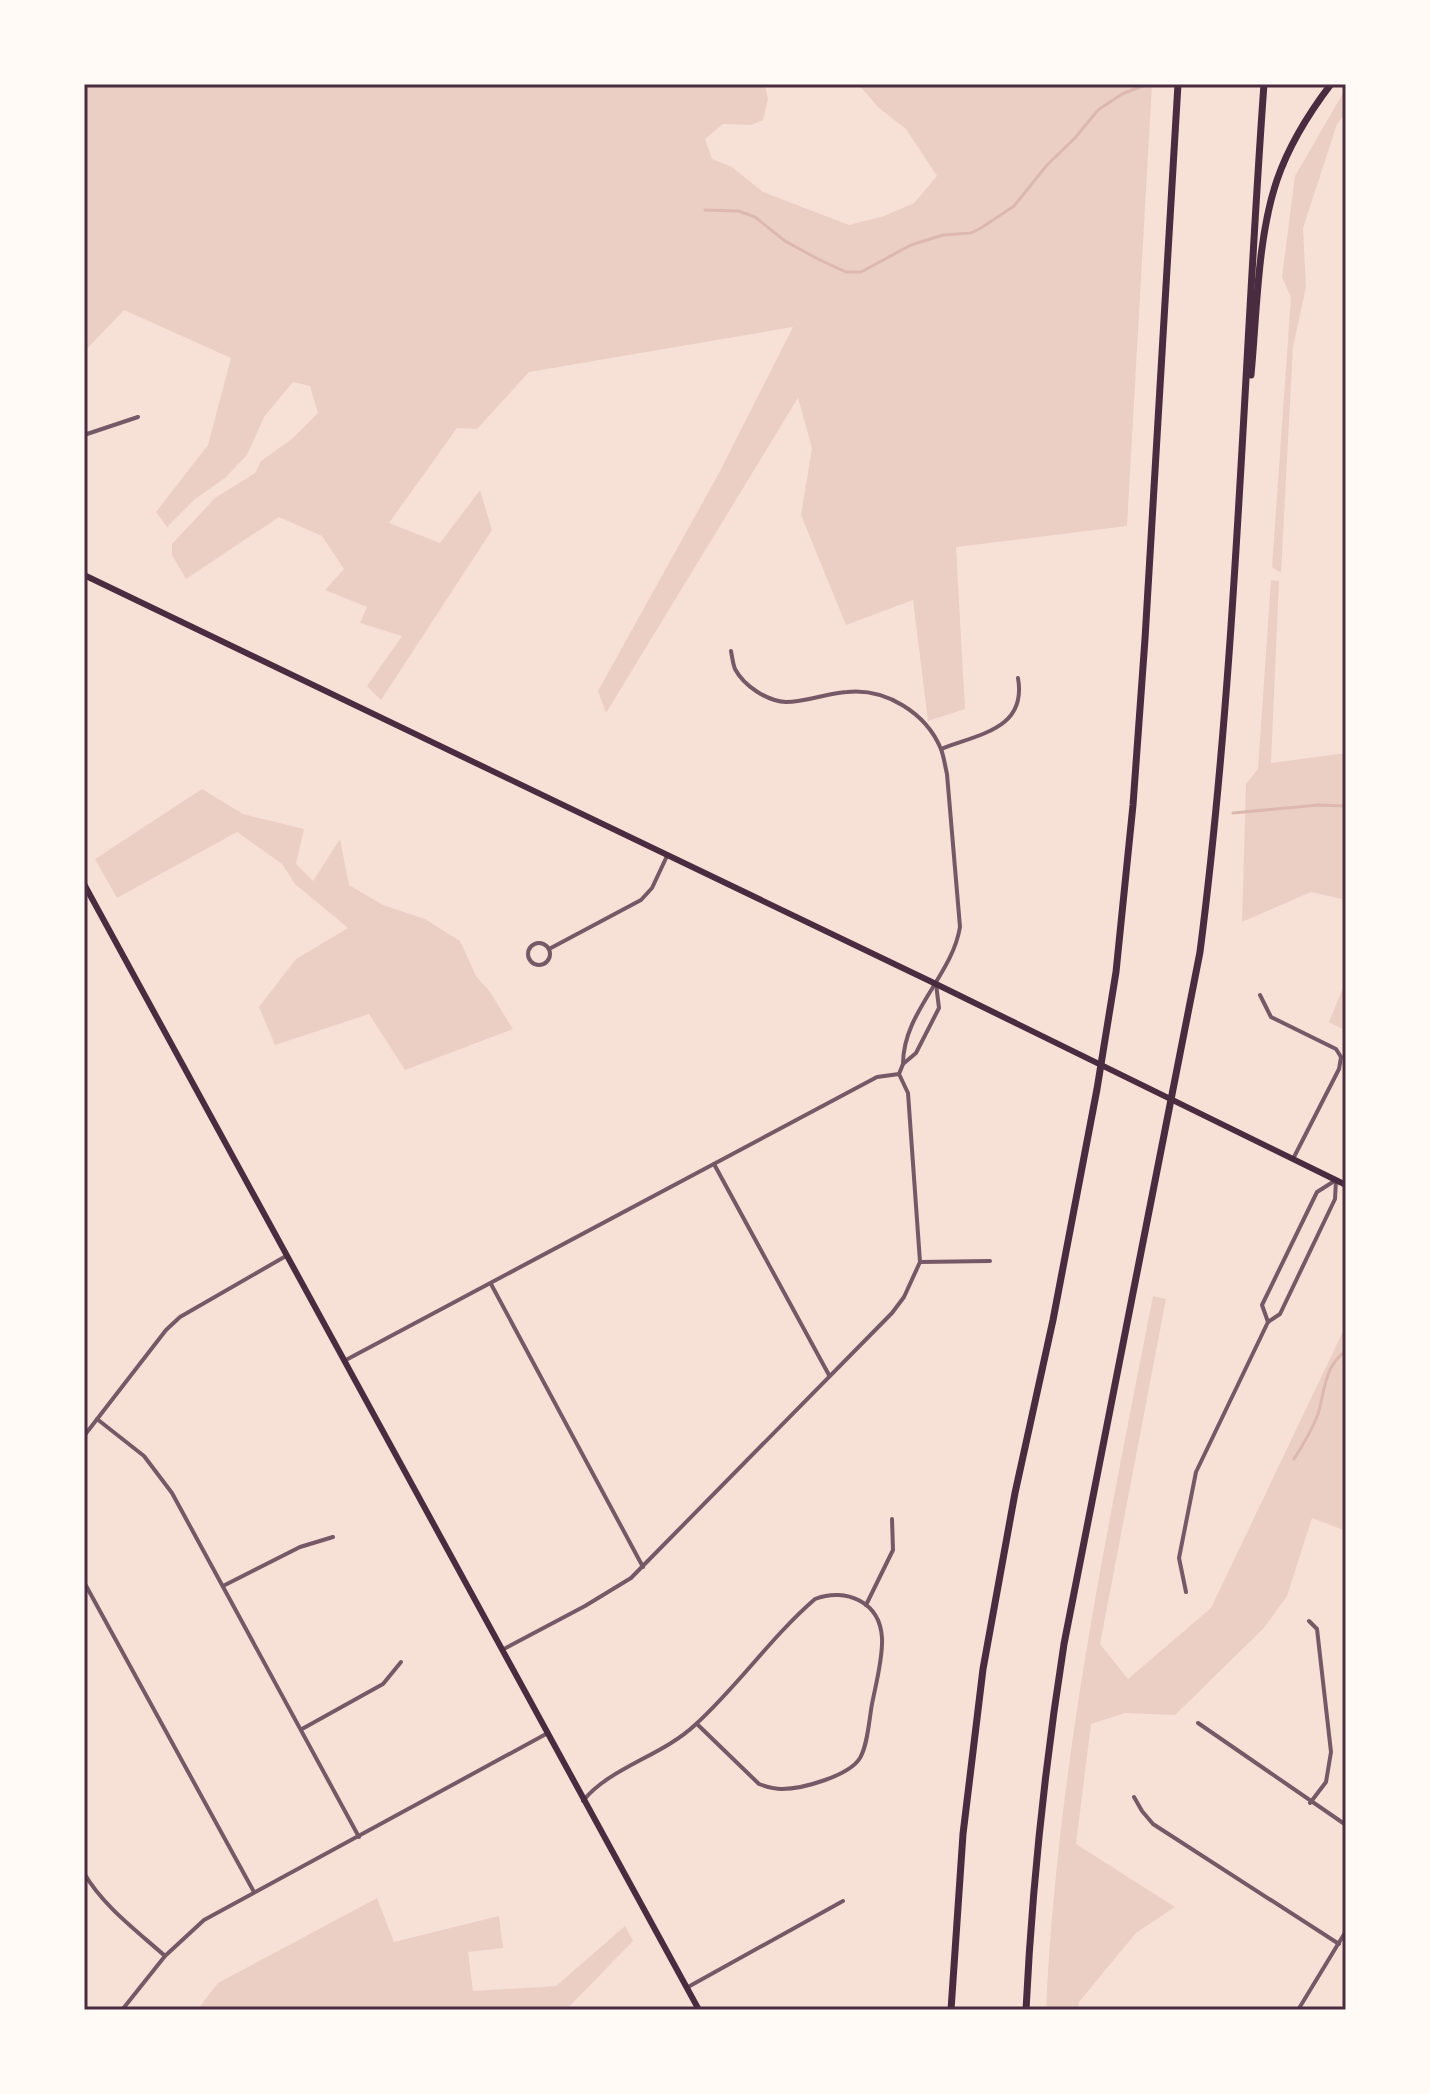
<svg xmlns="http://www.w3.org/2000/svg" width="1430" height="2094" font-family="'Space Grotesk',sans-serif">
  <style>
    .green { fill: #ebcfc5 }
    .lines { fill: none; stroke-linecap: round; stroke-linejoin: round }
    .stream { stroke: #dcb8b0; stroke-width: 3 }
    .minor { stroke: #755966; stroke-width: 4 }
    .secondary { stroke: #4a2c40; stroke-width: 6 }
    .motorway { stroke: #4a2c40; stroke-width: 7 }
    .neatline { fill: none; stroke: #4a2c40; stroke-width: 3 }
  </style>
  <rect width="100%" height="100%" fill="#f7e1d7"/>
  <g class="green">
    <polygon points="84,84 765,84 768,99 763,120 751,125 723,124 705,139 712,159 732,167 763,192 849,225 884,216 914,203 937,176 906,129 879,108 858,84 1152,84 1127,526 956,547 965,709 928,721 913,600 846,625 801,515 812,448 798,398 606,713 598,691 719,473 793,327 529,372 477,429 457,428 389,523 440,543 480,490 492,530 381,700 367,686 402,636 360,623 367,607 325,590 344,569 322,536 279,517 186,579 172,555 172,544 215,498 255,473 261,461 293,438 318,413 310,386 293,382 264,417 247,455 225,478 195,499 167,527 156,512 208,445 231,358 124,310 84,352"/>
    <polygon points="1346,88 1346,113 1337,124 1303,228 1306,287 1293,347 1281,573 1272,567 1291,297 1282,277 1295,176"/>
    <polygon points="1271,580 1279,581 1271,763 1346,753 1346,900 1311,892 1242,922 1246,784 1258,769"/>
    <polygon points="202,789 243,814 304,829 296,864 313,881 340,839 349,885 383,905 425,919 460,941 476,976 490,992 513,1029 405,1070 369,1014 275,1045 259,1007 296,959 348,928 295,884 282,864 237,832 117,898 95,859"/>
    <polygon points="1346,980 1346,1031 1329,1022"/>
    <path d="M1153,1296L1166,1299L1100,1644L1128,1679L1211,1608L1346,1325V1531L1312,1518L1287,1596L1264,1628L1175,1715L1125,1713L1091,1724L1076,1844L1175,1907L1136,1933L1079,2002L1078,2010H1046C1057,1768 1107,1532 1153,1296Z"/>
    <polygon points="377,1898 394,1942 499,1916 503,1948 468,1952 473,1991 556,1986 625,1926 633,1941 566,2010 197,2010 218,1983"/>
  </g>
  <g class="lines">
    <g class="stream">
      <polyline points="705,210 738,211 755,217 785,241 818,259 846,272 861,272 911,245 943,235 971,233 981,228 1014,206 1047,165 1075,138 1098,110 1122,94 1145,85"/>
      <polyline points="1233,813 1319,805 1346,806"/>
      <path d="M1294,1459C1303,1445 1312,1430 1318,1414C1325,1391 1324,1366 1346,1351"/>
    </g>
    <g class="minor">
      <polyline points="84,435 138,417"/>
      <path d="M731,651C732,656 733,664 735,669C744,686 767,701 786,702C806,702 827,693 847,692C886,688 926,713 941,749C944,757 945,766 947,774L960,927C952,976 903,1012 903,1064"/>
      <path d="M941,749C979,734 1027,729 1018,678"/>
      <circle cx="539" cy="954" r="11"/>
      <polyline points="549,949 641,900 652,888 667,856"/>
      <polyline points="1260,995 1271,1017 1336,1049 1341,1057 1339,1069 1293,1159"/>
      <polyline points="714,1164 829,1375"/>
      <polyline points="920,1262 990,1261"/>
      <polyline points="491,1284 643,1567"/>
      <polyline points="1268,1322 1262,1305 1317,1192 1336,1180"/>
      <polyline points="344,1361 877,1077 899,1074 903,1064 916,1053 939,1008 936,984"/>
      <polyline points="97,1419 144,1456 172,1493 359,1837"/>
      <polyline points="84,1436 166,1330 180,1317 286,1256"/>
      <polyline points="84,1582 254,1892"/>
      <polyline points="223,1586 300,1547 333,1537"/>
      <polyline points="1186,1592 1179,1558 1196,1472 1268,1322 1280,1314 1335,1199 1336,1180"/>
      <polyline points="866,1605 893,1550 892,1519"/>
      <polyline points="1309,1621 1317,1629 1331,1752 1326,1782 1310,1803"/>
      <polyline points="502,1650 585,1606 631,1578 892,1313 904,1297 920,1262 908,1093 899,1074"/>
      <polyline points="1198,1723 1346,1825"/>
      <polyline points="302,1729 383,1684 401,1662"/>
      <polyline points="1134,1797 1142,1811 1153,1824 1339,1944"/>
      <path d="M583,1801C609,1768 662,1756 695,1725C738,1686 771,1637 815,1599C846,1587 880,1602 882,1638C883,1659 876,1683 872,1704C869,1720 868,1744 860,1758C849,1776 802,1789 782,1789C774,1789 767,1787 759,1784L697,1724"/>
      <path d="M84,1873C103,1906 137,1931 165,1956"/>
      <polyline points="688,1987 843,1901"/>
      <polyline points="122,2010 165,1956 204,1920 546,1734"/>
      <polyline points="1298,2010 1346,1931"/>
    </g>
    <g class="secondary">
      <polyline points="84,575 936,984 1346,1185"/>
      <polyline points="84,884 699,2010"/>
    </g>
    <g class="motorway">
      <path d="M1251,375C1257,313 1257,239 1277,180C1289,145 1309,113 1331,84"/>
      <polyline points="951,2010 963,1834 983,1669 1015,1493 1053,1320 1097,1089 1116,972 1133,805 1145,639 1178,84"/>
      <path d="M1026,2010C1032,1887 1045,1765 1064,1644L1200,952C1237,664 1243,373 1264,84"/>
    </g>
  </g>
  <rect width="1430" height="2094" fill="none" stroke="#fffaf5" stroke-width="172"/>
  <rect x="86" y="86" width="1258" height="1922" class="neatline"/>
</svg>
